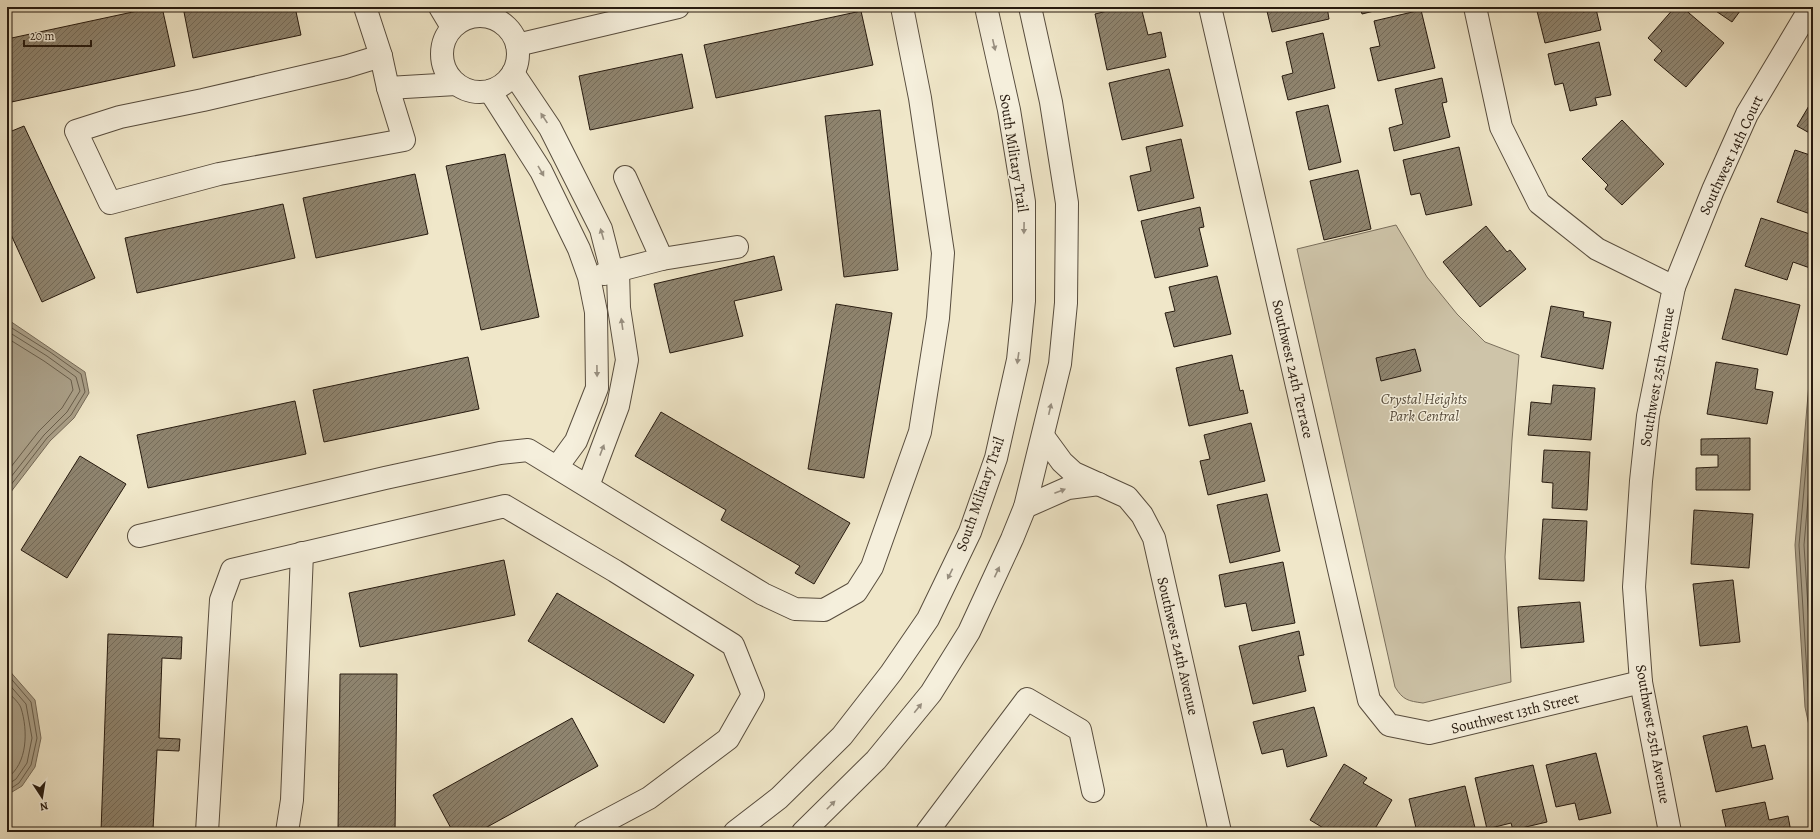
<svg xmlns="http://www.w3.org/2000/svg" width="1820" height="839" font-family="Alegreya,serif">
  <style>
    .park { fill: #cec4a9; stroke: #7a6f5c }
    .water { fill: #aba18a; stroke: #766b59 }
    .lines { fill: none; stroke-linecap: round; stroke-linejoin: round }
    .shore { stroke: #685e4c; stroke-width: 1 }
    .building { fill: url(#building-hatch); stroke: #261a0f }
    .minor-casing { stroke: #584d3e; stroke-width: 24 }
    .minor { stroke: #f5efdc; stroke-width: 22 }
    .oneway { fill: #988f80 }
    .labels { text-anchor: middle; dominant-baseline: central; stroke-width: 3; stroke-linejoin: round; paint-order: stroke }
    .street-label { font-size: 15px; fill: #261a0f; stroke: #f5efdc }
    .park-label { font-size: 15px; font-style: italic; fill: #584d3d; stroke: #f5efdc }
  </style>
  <defs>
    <pattern id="building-hatch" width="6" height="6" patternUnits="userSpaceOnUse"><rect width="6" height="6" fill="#8f8570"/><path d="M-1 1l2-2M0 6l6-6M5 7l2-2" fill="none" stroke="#756c5a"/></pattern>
  </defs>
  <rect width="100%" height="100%" fill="#f0e7c9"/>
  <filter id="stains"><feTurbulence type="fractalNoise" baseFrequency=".005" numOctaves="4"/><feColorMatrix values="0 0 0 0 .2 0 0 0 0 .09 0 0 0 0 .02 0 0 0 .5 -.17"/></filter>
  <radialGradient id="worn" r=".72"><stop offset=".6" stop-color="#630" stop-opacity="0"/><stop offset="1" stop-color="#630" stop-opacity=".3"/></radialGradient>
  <path class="park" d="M1396,225L1427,277L1457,314L1485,342L1519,355L1512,440L1505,557L1511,682L1423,703C1408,701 1403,700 1395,687L1297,249Z"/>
  <g class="water">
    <polygon points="7,319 85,372 89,393 74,418 50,441 7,497"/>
    <polygon points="1813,365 1813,744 1805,707 1795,545 1810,372"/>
    <polygon points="7,668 35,700 41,738 35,767 22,786 7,795"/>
  </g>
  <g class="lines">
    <g class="shore">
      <polyline points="7,325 50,352 81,374 85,392 71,415 47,438 7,490"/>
      <polyline points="7,331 47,356 76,377 80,391 67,412 44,435 7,482"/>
      <polyline points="7,338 44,361 71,380 73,390 62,408 39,431 7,472"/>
      <polyline points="1813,388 1799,545 1809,706 1813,725"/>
      <polyline points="1813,443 1804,545 1813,686"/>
      <polyline points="1813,510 1810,545 1813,595"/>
      <polyline points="7,674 31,702 37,738 31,765 19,783 7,791"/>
      <polyline points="7,682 26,704 32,738 27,763 16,779 7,785"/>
      <path d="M7,691C11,696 19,702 21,708C28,730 28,764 7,778"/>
    </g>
  </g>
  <g class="building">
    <polygon points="156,7 162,7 175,66 7,103 7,39"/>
    <polygon points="183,7 295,7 301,35 193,58"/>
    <polygon points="1124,7 1141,7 1148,35 1161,32 1166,57 1107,70 1095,14"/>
    <polygon points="1266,7 1327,7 1329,19 1272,32"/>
    <polygon points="1360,7 1390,7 1362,14"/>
    <polygon points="1536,7 1582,7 1583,12 1596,9 1601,30 1545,43"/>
    <polygon points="1675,7 1682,7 1724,43 1686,87 1654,60 1662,51 1648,38"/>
    <polygon points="1710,7 1743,7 1732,22"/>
    <polygon points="1421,10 1435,68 1378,81 1370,48 1380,46 1374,21"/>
    <polygon points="861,11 873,65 716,98 704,45"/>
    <polygon points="1323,33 1335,88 1288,100 1282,76 1293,73 1286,42"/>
    <polygon points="1599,42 1611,95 1595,98 1597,105 1570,111 1563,83 1555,85 1548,54"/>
    <polygon points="682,54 693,108 590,130 579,76"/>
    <polygon points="1169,69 1183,126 1122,140 1109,83"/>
    <polygon points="1442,78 1447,102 1442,103 1450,137 1394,151 1389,128 1403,124 1395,89"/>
    <polygon points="1813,99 1813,135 1797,126"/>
    <polygon points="1328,105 1341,162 1309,170 1296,112"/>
    <polygon points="880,110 898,270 844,277 825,116"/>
    <polygon points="1622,120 1664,164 1622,205 1605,189 1608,185 1582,159"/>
    <polygon points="24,126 95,278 42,302 7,226 7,133"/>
    <polygon points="1181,139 1194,198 1138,211 1130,176 1151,171 1146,147"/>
    <polygon points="1459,147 1472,205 1426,215 1420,193 1411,195 1403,160"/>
    <polygon points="1795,150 1813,156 1813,215 1777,202"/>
    <polygon points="505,154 539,317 481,330 446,166"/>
    <polygon points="1358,170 1371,229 1324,240 1310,181"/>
    <polygon points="415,174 428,234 316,258 303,198"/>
    <polygon points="283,204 295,258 137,293 125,238"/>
    <polygon points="1200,207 1204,227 1199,228 1208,266 1155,278 1141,221"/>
    <polygon points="1761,218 1813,235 1813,258 1810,268 1793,262 1787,280 1745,266"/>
    <polygon points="1486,226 1507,252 1510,250 1526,269 1480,307 1443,262"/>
    <polygon points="774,256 782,290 734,301 743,336 670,353 654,284"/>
    <polygon points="1217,276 1231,334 1174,347 1165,313 1175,311 1169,287"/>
    <polygon points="1735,289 1800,305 1787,355 1722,339"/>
    <polygon points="836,304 892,313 864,478 808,469"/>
    <polygon points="1551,306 1584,312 1583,317 1611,322 1603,369 1541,357"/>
    <polygon points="1415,349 1421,371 1381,381 1376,358"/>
    <polygon points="1232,355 1240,391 1243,390 1248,413 1189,426 1176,368"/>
    <polygon points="468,357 479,409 324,442 313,390"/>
    <polygon points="1716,362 1758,369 1755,389 1773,392 1767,424 1707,414"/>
    <polygon points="1553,385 1595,388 1591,440 1528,435 1531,402 1551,404"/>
    <polygon points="295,401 306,454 148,488 137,435"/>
    <polygon points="661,412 850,523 814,584 795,573 800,566 721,520 726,510 635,456"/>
    <polygon points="1251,423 1265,481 1208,495 1200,461 1210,459 1204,435"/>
    <polygon points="1750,438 1750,490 1696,490 1696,468 1718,467 1718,455 1701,455 1701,439"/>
    <polygon points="1544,450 1590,452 1587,510 1552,508 1553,483 1542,482"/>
    <polygon points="80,456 126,484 67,578 21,550"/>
    <polygon points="1267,494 1280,551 1230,563 1217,505"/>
    <polygon points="1694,510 1753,514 1749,568 1691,564"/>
    <polygon points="1543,519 1587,521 1584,581 1539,579"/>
    <polygon points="504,560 515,615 360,647 349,593"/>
    <polygon points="1283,562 1295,623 1252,631 1246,603 1225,607 1219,575"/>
    <polygon points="1733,580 1740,642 1700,646 1693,584"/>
    <polygon points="557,593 694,675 664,723 528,641"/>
    <polygon points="1580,602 1584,642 1521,648 1518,607"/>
    <polygon points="1299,631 1304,655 1298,656 1306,691 1253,704 1239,646"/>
    <polygon points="108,634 182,637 181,659 162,658 159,738 180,739 179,751 157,750 153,830 171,830 171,832 101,832"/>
    <polygon points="340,674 397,674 395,832 338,831"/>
    <polygon points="1314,707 1327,756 1287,767 1283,749 1262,754 1253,722"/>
    <polygon points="572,718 598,766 478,832 453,832 433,795"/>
    <polygon points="1747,726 1752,748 1765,745 1773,779 1716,792 1703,736"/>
    <polygon points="1596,753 1611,813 1579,820 1575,803 1556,807 1546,765"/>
    <polygon points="1344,764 1367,778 1363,783 1392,800 1373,832 1330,832 1310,820"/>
    <polygon points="1533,765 1547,822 1513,830 1511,823 1487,829 1475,778"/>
    <polygon points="1465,786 1476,832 1417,832 1409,799"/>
    <polygon points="1765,802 1769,820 1788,816 1791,832 1727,832 1722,810"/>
  </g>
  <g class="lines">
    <g class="minor-casing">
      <g id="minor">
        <polyline points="365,7 381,56 388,88 456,84"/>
        <polyline points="440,7 452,27"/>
        <polyline points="1210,7 1369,700 1389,725 1429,733 1641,682"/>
        <polyline points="1475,7 1501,127 1539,203 1597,249 1674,287 1648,416 1641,481 1634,587 1641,682 1670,832"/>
        <circle cx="480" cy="54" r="38"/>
        <polyline points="517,45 678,7"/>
        <polyline points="381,56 345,67 203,100 120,117 76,131 110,203 219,174 404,140 388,88"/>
        <polyline points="513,73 550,128 601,229 612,272"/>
        <polyline points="490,91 541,171 579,249 589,277 596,312 597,388 576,441 557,467"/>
        <polyline points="662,259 737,247"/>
        <polyline points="604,274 662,259 625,177"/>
        <polyline points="1674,287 1713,190 1747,114 1811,7"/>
        <polyline points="1043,436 1062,462 1074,473 1127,497 1142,515 1154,538 1220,832"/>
        <polyline points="588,486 618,406 627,360 619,308 618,271"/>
        <polyline points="1025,507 1068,488 1099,484"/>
        <polyline points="139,536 385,478 500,453 528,450 763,594 795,609 824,610 856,592 872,567 920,432 938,318 943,253 920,98 902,7"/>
        <polyline points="207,832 221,600 232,570 505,506 615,571 733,645 753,695 728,739 649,798 585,832"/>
        <polyline points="287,832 292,800 302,553"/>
        <polyline points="735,832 779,798 842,736 891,673 928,619 970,532 996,458 1018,360 1024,301 1024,202 1009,110 986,7"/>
        <polyline points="803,832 876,760 931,693 969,632 1012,539 1025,507 1060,364 1066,303 1067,203 1051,102 1030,7"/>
        <polyline points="927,832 1027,699 1080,730 1093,791"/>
      </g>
    </g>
    <use href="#minor" class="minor"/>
  </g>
  <defs><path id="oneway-solid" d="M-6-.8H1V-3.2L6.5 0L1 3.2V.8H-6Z"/></defs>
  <g class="oneway">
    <use href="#oneway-solid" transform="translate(994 45) rotate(77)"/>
    <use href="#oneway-solid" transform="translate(544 118) rotate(-124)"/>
    <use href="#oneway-solid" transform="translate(541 171) rotate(60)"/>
    <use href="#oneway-solid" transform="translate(1024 228) rotate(91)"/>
    <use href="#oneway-solid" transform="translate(602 234) rotate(-106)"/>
    <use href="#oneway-solid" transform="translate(622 324) rotate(-98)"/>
    <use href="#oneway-solid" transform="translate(1018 358) rotate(98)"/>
    <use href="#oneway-solid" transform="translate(597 371) rotate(89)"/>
    <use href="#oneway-solid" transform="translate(1050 409) rotate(-77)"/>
    <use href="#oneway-solid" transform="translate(602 450) rotate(-69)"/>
    <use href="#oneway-solid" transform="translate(1060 491) rotate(-21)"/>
    <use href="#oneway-solid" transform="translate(997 572) rotate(-65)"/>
    <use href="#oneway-solid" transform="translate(950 574) rotate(116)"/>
    <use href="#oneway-solid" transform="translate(918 708) rotate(-51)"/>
    <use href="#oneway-solid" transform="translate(831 805) rotate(-45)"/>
  </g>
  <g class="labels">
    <g class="street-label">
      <text transform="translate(1014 153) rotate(81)">South Military Trail</text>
      <text transform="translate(1731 155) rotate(-65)">Southwest 14th Court</text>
      <text transform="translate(1293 369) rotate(77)">Southwest 24th Terrace</text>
      <text transform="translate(1657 377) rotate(-80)">Southwest 25th Avenue</text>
      <text transform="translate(980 494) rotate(-71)">South Military Trail</text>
      <text transform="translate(1178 646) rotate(77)">Southwest 24th Avenue</text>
      <text transform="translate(1515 713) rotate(-14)">Southwest 13th Street</text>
      <text transform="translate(1653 734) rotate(80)">Southwest 25th Avenue</text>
    </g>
    <g class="park-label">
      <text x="1424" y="399">Crystal Heights<tspan x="1424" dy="17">Park Central</tspan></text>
    </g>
  </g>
  <rect width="1820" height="839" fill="none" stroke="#f0e7c9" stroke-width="24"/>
  <rect x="8" y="8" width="1804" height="823" fill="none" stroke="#261a0f" stroke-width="2"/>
  <rect x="12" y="12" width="1796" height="815" fill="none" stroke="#261a0f"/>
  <g transform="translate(42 797) rotate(168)" stroke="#f5efdc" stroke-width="3" paint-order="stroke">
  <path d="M0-3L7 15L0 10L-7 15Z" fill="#261a0f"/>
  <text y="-6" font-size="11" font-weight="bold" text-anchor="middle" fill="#261a0f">N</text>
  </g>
  <path d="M24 40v6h67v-6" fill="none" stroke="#261a0f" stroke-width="2"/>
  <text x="30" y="40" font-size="12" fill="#261a0f" stroke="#f5efdc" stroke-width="3" paint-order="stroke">20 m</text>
  <rect width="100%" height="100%" filter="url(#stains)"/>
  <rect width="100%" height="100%" fill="url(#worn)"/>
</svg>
